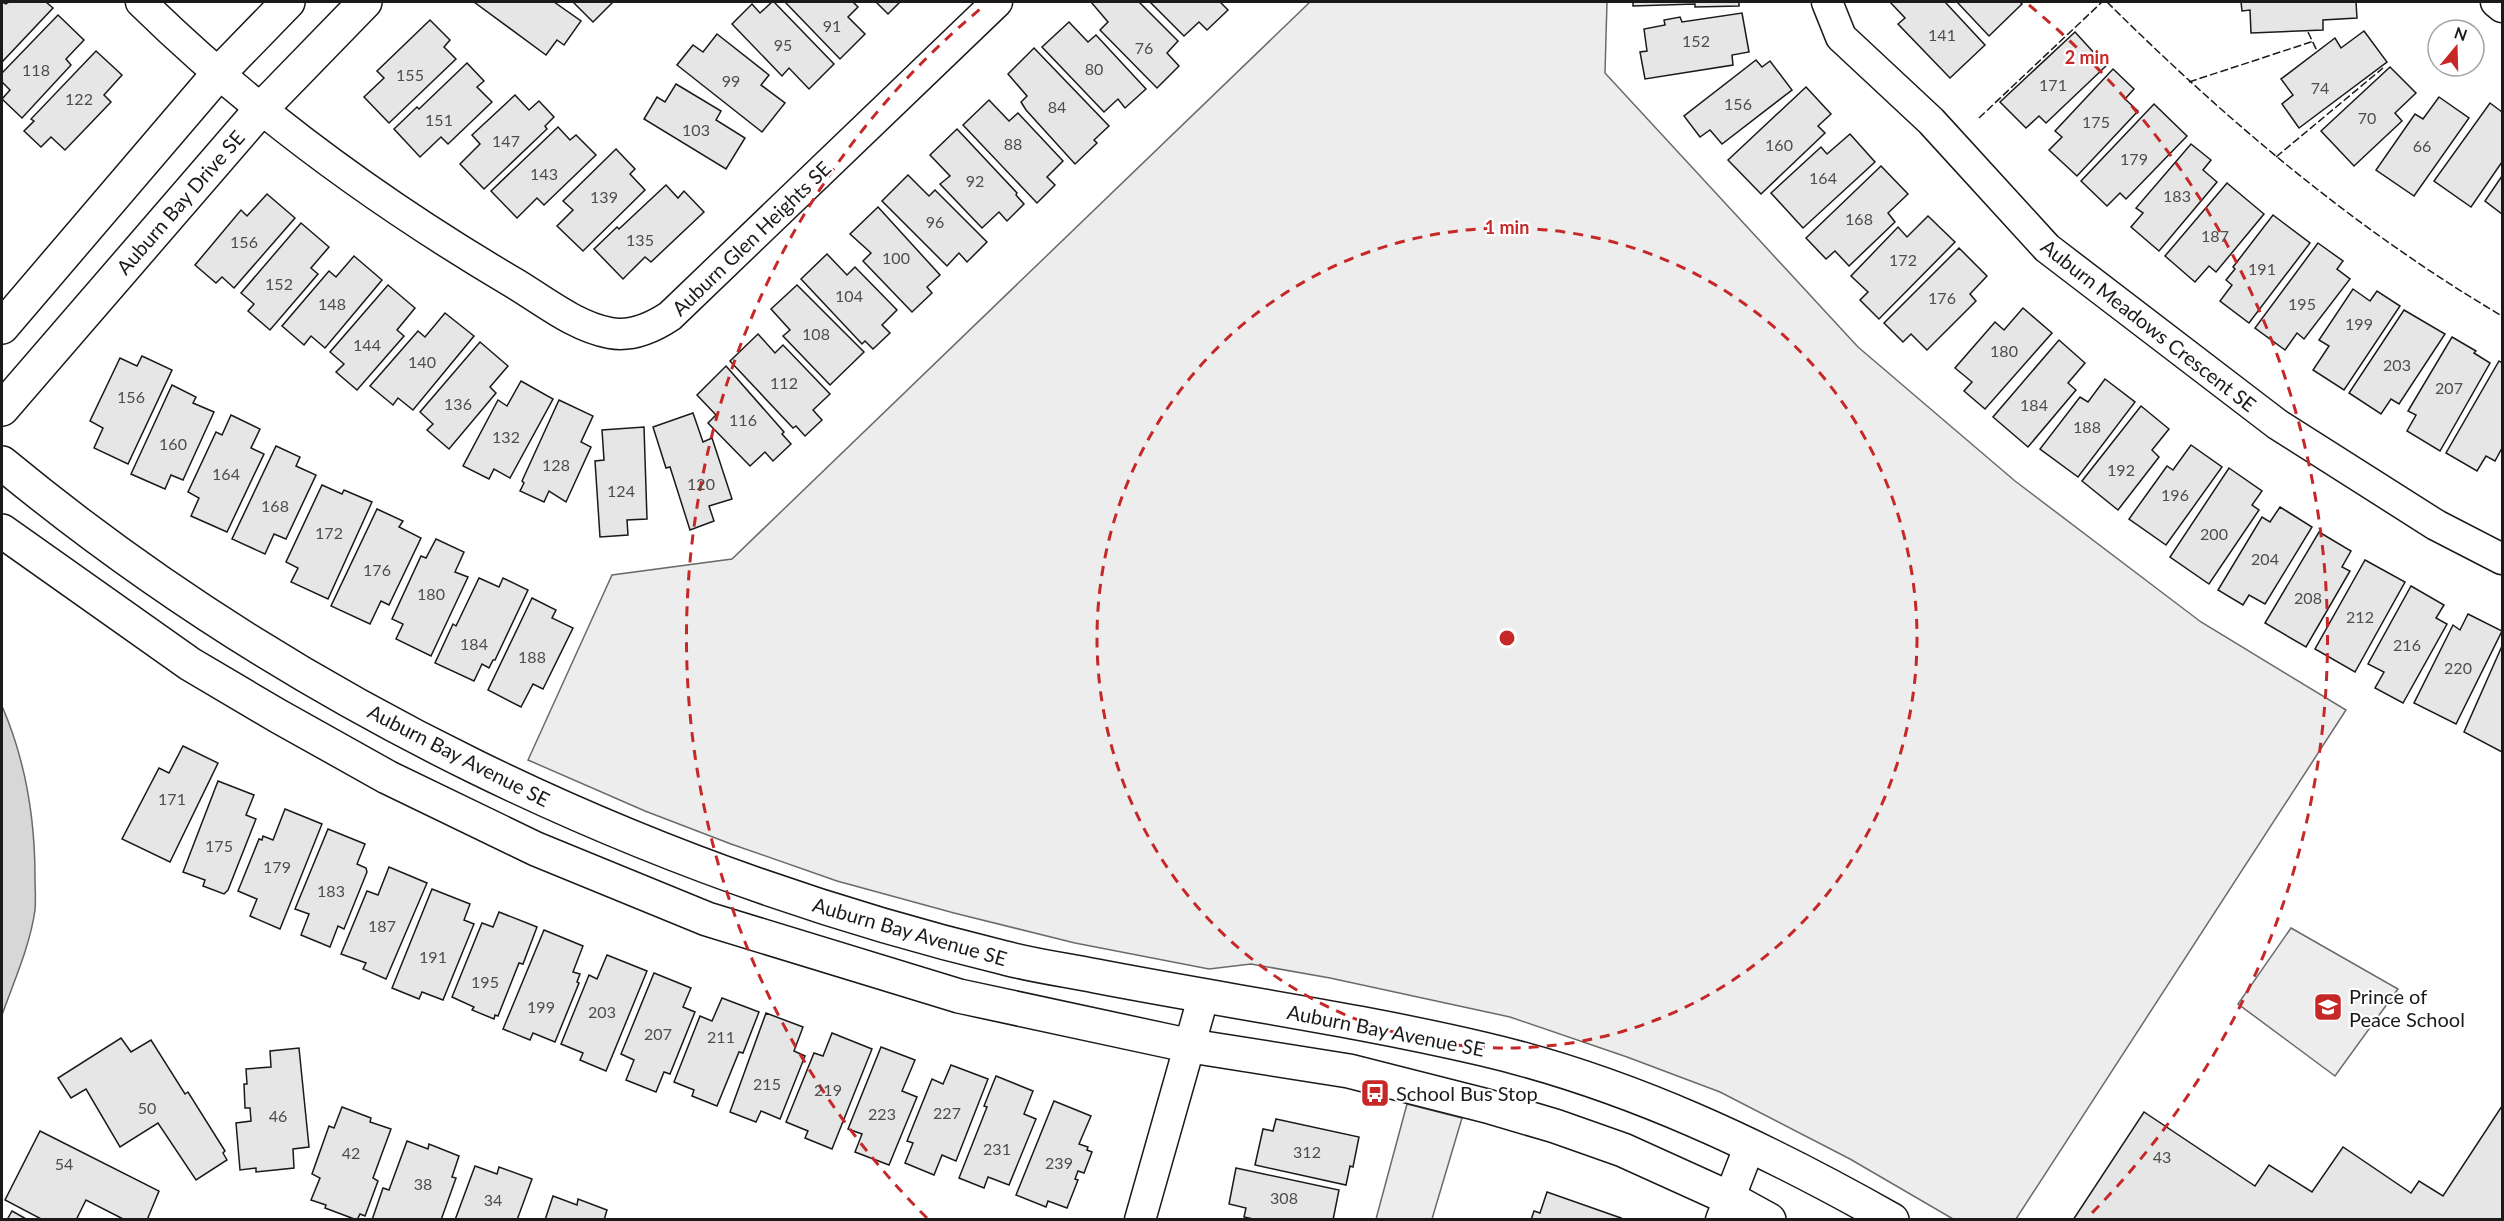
<svg xmlns="http://www.w3.org/2000/svg" width="2504" height="1221" font-family="Lato,sans-serif">
  <style>
    .built { fill: #ededed; stroke: #6a6a6a; stroke-width: 1.5 }
    .water { fill: #d7d7d7; stroke: #6a6a6a; stroke-width: 1.5 }
    .building { fill: #e6e6e6; stroke: #1a1a1a; stroke-width: 1.5 }
    .lines { fill: none; stroke-linecap: round; stroke-linejoin: round }
    .minor-casing { stroke: #1a1a1a; stroke-width: 33 }
    .tertiary-casing { stroke: #1a1a1a; stroke-width: 36 }
    .minor { stroke: #fff; stroke-width: 30 }
    .tertiary { stroke: #fff; stroke-width: 33 }
    .fence { stroke: #1a1a1a; stroke-width: 1.5; stroke-dasharray: 8 3; stroke-linecap: butt }
    .ring { fill: none; stroke: #c62828; stroke-width: 3; stroke-dasharray: 10 8 }
    .labels { text-anchor: middle; dominant-baseline: central; stroke-width: 4.5; stroke-linejoin: round; paint-order: stroke }
    .number-label { font-size: 16px; fill: #4d4d4d }
    .street-label { font-size: 20px; fill: #1a1a1a; stroke: #fff }
    .poi-label { font-size: 20px; fill: #1a1a1a; stroke: #fff; text-anchor: start }
    .centre { fill: #c62828; stroke: #fff; stroke-width: 3 }
    .ring-label { font-size: 18px; text-anchor: middle; font-weight: bold; fill: #c62828; stroke: #fff; stroke-width: 4.5; stroke-linejoin: round; paint-order: stroke }
  </style>
  <rect width="100%" height="100%" fill="#fff"/>
  <g class="built">
    <polygon points="1310,2 1607,2 1605,73 1858,347 2015,481 2201,622 2346,710 2016,1219 1953,1219 1850,1159 1720,1092 1627,1057 1510,1017 1330,978 1251,964 1209,969 1075,943 954,913 837,881 731,844 645,811 528,760 612,575 732,559"/>
    <polygon points="2291,928 2398,989 2335,1076 2238,1004"/>
    <polygon points="1407,1104 1462,1118 1432,1219 1376,1219"/>
  </g>
  <path class="water" d="M2,706C25,759 35,819 35,877C35,888 36,899 35,910C30,946 14,981 2,1015Z"/>
  <g class="building">
    <polygon points="2,2 6,4 9,2 46,2 53,8 2,62"/>
    <polygon points="474,2 554,2 581,21 564,45 557,40 546,55"/>
    <polygon points="573,2 613,2 593,22"/>
    <polygon points="772,2 774,2 834,64 809,89 789,68 782,76 732,24 752,4 760,13"/>
    <polygon points="785,2 853,2 858,7 848,17 865,34 840,59"/>
    <polygon points="876,2 900,2 888,14"/>
    <polygon points="1091,2 1139,2 1178,41 1167,53 1179,66 1157,88 1100,30 1108,22"/>
    <polygon points="1150,2 1220,2 1228,10 1207,30 1199,22 1184,36"/>
    <polygon points="1633,2 1739,2 1739,6 1695,7 1695,4 1633,6"/>
    <polygon points="1890,2 1945,2 1985,45 1950,78 1898,24 1905,18"/>
    <polygon points="1957,2 2020,2 2022,4 1989,36"/>
    <polygon points="2241,2 2356,2 2357,18 2323,20 2323,30 2251,33 2250,10 2242,11"/>
    <polygon points="1742,13 1749,52 1732,55 1733,65 1645,79 1640,52 1647,51 1644,29 1665,25 1664,20 1680,17 1682,22"/>
    <polygon points="58,15 84,40 66,59 71,65 22,118 2,99 10,90 2,82 2,73"/>
    <polygon points="430,20 450,40 444,47 456,59 389,123 364,97 384,78 377,71"/>
    <polygon points="1069,22 1088,42 1096,35 1146,89 1125,108 1118,99 1104,112 1042,47"/>
    <polygon points="2364,31 2387,62 2299,128 2282,104 2293,95 2281,79 2335,38 2341,48"/>
    <polygon points="2075,32 2106,66 2046,123 2039,116 2026,128 2000,102"/>
    <polygon points="717,34 769,75 761,85 785,103 762,132 677,65 693,45 703,52"/>
    <polygon points="1034,48 1109,126 1094,140 1097,143 1075,164 1026,110 1021,102 1027,96 1008,74"/>
    <polygon points="96,51 122,75 104,95 111,102 65,150 51,137 41,147 24,131 34,121 31,119"/>
    <polygon points="1756,60 1762,67 1770,61 1792,90 1722,144 1710,130 1700,137 1684,116"/>
    <polygon points="467,63 484,81 477,87 492,102 448,144 441,137 420,157 394,129 417,107 419,109"/>
    <polygon points="2390,67 2416,93 2395,113 2402,121 2354,166 2321,131"/>
    <polygon points="2113,69 2134,89 2125,99 2138,111 2077,176 2049,150 2062,137 2055,131"/>
    <polygon points="676,84 721,111 716,120 745,138 726,169 644,119 657,97 665,102"/>
    <polygon points="1806,87 1831,114 1818,126 1825,133 1761,194 1728,160"/>
    <polygon points="515,95 529,110 539,101 554,117 545,126 547,129 484,189 460,164 480,144 472,135"/>
    <polygon points="2439,97 2469,118 2414,196 2376,170 2415,114 2423,119"/>
    <polygon points="989,100 1009,121 1018,113 1063,161 1047,177 1055,185 1037,203 963,125"/>
    <polygon points="2490,103 2502,112 2502,162 2471,207 2434,181"/>
    <polygon points="2154,104 2187,136 2126,199 2120,193 2107,206 2081,181"/>
    <polygon points="558,127 570,140 576,135 596,155 544,205 537,198 517,218 491,191"/>
    <polygon points="957,129 1017,193 1016,195 1024,204 1007,221 999,212 982,228 940,184 950,176 930,155"/>
    <polygon points="1850,134 1875,162 1803,228 1771,193 1821,147 1827,154"/>
    <polygon points="2191,144 2211,160 2203,170 2217,182 2159,251 2131,227 2143,213 2136,208"/>
    <polygon points="616,149 635,169 630,174 645,190 583,251 557,226 573,210 563,201"/>
    <polygon points="1881,166 1908,194 1888,213 1895,222 1849,266 1835,251 1826,259 1806,238"/>
    <polygon points="908,175 929,196 935,190 987,242 967,262 959,253 947,266 882,201"/>
    <polygon points="2502,176 2502,214 2485,201"/>
    <polygon points="2227,183 2264,214 2216,272 2209,266 2195,282 2165,256"/>
    <polygon points="666,185 678,198 684,191 704,212 651,262 645,257 623,279 594,249 617,227 619,229"/>
    <polygon points="267,194 295,218 234,288 222,277 216,283 195,265 241,210 247,216"/>
    <polygon points="878,207 940,275 927,287 932,293 912,312 863,261 871,253 850,234"/>
    <polygon points="2273,215 2310,243 2249,323 2220,301 2232,285 2226,280 2235,269 2233,267"/>
    <polygon points="1928,216 1955,242 1879,319 1860,300 1868,292 1851,276 1898,227 1907,237"/>
    <polygon points="301,223 329,247 311,268 318,274 270,330 248,311 254,304 241,293"/>
    <polygon points="2318,243 2343,261 2337,269 2350,279 2304,339 2297,333 2285,350 2255,328"/>
    <polygon points="1959,248 1987,276 1970,294 1976,301 1927,350 1911,334 1903,342 1884,323"/>
    <polygon points="827,254 847,275 855,267 897,310 882,325 890,333 873,349 865,341 862,344 801,279"/>
    <polygon points="354,256 382,280 325,348 311,336 304,345 282,326 329,271 336,277"/>
    <polygon points="388,285 415,308 397,330 404,336 357,390 336,372 344,364 330,352"/>
    <polygon points="797,285 864,352 830,385 783,336 790,330 771,309"/>
    <polygon points="2353,289 2370,301 2377,291 2400,306 2344,390 2313,370 2329,346 2319,340"/>
    <polygon points="2023,308 2052,333 1985,409 1964,391 1972,382 1955,368 1995,322 2004,330"/>
    <polygon points="2404,310 2445,334 2399,404 2391,399 2381,414 2349,393"/>
    <polygon points="445,313 474,336 413,410 398,398 393,405 370,386 418,331 425,337"/>
    <polygon points="758,334 775,353 783,345 830,394 813,410 822,420 805,436 796,426 793,428 730,361"/>
    <polygon points="2452,337 2476,351 2474,353 2490,363 2440,451 2407,431 2416,415 2408,411"/>
    <polygon points="2059,340 2085,363 2068,383 2076,390 2028,447 1993,417"/>
    <polygon points="480,342 508,366 490,387 496,393 449,449 427,430 433,424 420,412"/>
    <polygon points="142,356 172,370 128,464 94,448 103,428 90,421 120,358 137,366"/>
    <polygon points="2499,361 2502,363 2502,448 2495,461 2486,456 2477,471 2446,453"/>
    <polygon points="726,366 784,432 782,434 791,444 773,461 765,452 750,466 708,423 716,415 697,395"/>
    <polygon points="2105,379 2135,402 2078,477 2040,449 2080,397 2088,402"/>
    <polygon points="521,381 553,399 510,478 494,469 489,479 463,466 498,400 507,406"/>
    <polygon points="172,385 196,397 193,403 214,412 183,480 171,475 165,489 131,474"/>
    <polygon points="559,400 593,416 581,442 591,447 566,502 549,491 544,502 520,491 524,483 522,481"/>
    <polygon points="2141,406 2169,429 2152,450 2159,457 2118,510 2082,481"/>
    <polygon points="693,413 703,442 712,438 732,499 709,506 714,521 690,530 670,467 666,468 653,427"/>
    <polygon points="231,415 260,429 251,448 264,454 227,532 191,516 199,498 188,492 216,432 222,435"/>
    <polygon points="644,427 647,519 627,520 628,535 600,537 595,461 604,460 602,430"/>
    <polygon points="2191,445 2222,467 2166,545 2129,519 2167,466 2173,470"/>
    <polygon points="276,446 300,457 296,466 316,475 286,539 274,534 265,554 232,539"/>
    <polygon points="2229,468 2262,491 2252,505 2259,510 2209,584 2170,557"/>
    <polygon points="322,485 342,494 344,490 372,502 328,599 291,582 298,568 286,562"/>
    <polygon points="2280,507 2312,527 2265,604 2249,595 2243,605 2218,590 2262,517 2270,522"/>
    <polygon points="377,509 403,521 399,527 421,538 389,605 381,601 370,624 331,606"/>
    <polygon points="2319,532 2351,551 2342,567 2350,571 2306,647 2265,623"/>
    <polygon points="436,539 464,552 455,572 468,577 431,656 396,639 403,624 392,619 421,556 426,558"/>
    <polygon points="2365,560 2405,582 2355,672 2315,649"/>
    <polygon points="479,578 499,587 503,578 528,590 495,660 493,660 489,668 482,664 474,681 435,663 453,624 456,626"/>
    <polygon points="2411,586 2444,605 2436,618 2447,624 2403,703 2375,688 2384,672 2368,664"/>
    <polygon points="532,598 556,610 552,618 573,628 543,689 533,684 521,707 488,690"/>
    <polygon points="2468,614 2502,631 2456,724 2414,703 2453,625 2460,630"/>
    <polygon points="2502,646 2502,752 2464,732"/>
    <polygon points="183,746 218,763 170,862 122,839 159,768 169,773"/>
    <polygon points="218,781 254,795 246,815 256,819 228,890 224,894 203,886 205,880 183,872"/>
    <polygon points="285,809 322,824 280,929 250,916 257,899 238,891 259,839 262,840 263,836 273,840"/>
    <polygon points="328,829 365,844 357,864 366,868 367,872 344,929 338,926 330,947 301,935 309,914 295,909"/>
    <polygon points="389,867 427,883 386,979 363,969 366,963 341,954 367,891 378,895"/>
    <polygon points="432,889 470,904 464,920 474,924 443,1000 422,992 419,999 392,988"/>
    <polygon points="499,912 537,927 523,964 519,963 498,1016 495,1015 494,1019 472,1010 474,1007 452,997 482,923 493,927"/>
    <polygon points="544,930 583,946 573,972 580,974 577,982 579,983 555,1042 533,1033 530,1040 503,1029"/>
    <polygon points="607,955 647,971 606,1071 580,1060 583,1053 561,1044 589,975 597,979"/>
    <polygon points="654,973 691,988 683,1007 695,1012 670,1074 664,1072 656,1092 626,1080 634,1060 621,1054"/>
    <polygon points="722,998 759,1012 743,1053 739,1052 717,1106 692,1096 694,1090 674,1082 700,1016 712,1021"/>
    <polygon points="766,1013 803,1027 794,1051 805,1056 780,1119 761,1111 756,1122 730,1112"/>
    <polygon points="832,1033 872,1049 832,1149 805,1138 808,1131 786,1122 814,1053 823,1056"/>
    <polygon points="121,1038 131,1052 151,1040 185,1094 188,1092 225,1151 223,1153 227,1160 196,1180 158,1123 120,1147 86,1089 71,1098 58,1078"/>
    <polygon points="881,1047 915,1060 902,1091 917,1097 889,1165 855,1152 862,1134 848,1129"/>
    <polygon points="299,1048 309,1147 293,1149 294,1168 256,1172 256,1168 240,1170 236,1123 251,1121 250,1108 245,1108 244,1084 247,1084 246,1069 271,1067 270,1051"/>
    <polygon points="951,1065 988,1079 956,1161 942,1155 934,1175 905,1163 913,1143 907,1141 932,1079 943,1084"/>
    <polygon points="996,1076 1033,1091 1024,1114 1036,1119 1009,1185 988,1177 984,1188 959,1178 987,1107 984,1106"/>
    <polygon points="1054,1101 1091,1116 1079,1144 1088,1147 1087,1150 1092,1152 1084,1173 1078,1171 1075,1179 1078,1180 1067,1208 1048,1201 1046,1207 1016,1195"/>
    <polygon points="2502,1106 2502,1220 2073,1220 2144,1112 2255,1186 2269,1165 2312,1192 2343,1147 2411,1193 2419,1181 2443,1196"/>
    <polygon points="342,1107 371,1118 370,1122 391,1129 373,1178 378,1181 365,1216 360,1214 357,1220 325,1208 326,1205 311,1200 320,1178 312,1174 329,1126 334,1128"/>
    <polygon points="1276,1119 1359,1137 1353,1167 1350,1166 1346,1185 1255,1165 1263,1129 1273,1131"/>
    <polygon points="40,1131 159,1191 147,1220 125,1220 86,1200 76,1220 43,1220 5,1200"/>
    <polygon points="407,1141 428,1149 429,1144 459,1156 452,1177 456,1178 441,1220 372,1220 383,1188 389,1190"/>
    <polygon points="475,1166 497,1174 499,1167 532,1179 517,1220 455,1220"/>
    <polygon points="1236,1168 1339,1190 1333,1220 1258,1220 1244,1217 1246,1208 1229,1204"/>
    <polygon points="1547,1192 1621,1218 1620,1220 1531,1220 1534,1211 1540,1213"/>
    <polygon points="553,1196 577,1205 578,1199 607,1210 604,1220 545,1220"/>
    <polygon points="12,1211 28,1220 7,1220"/>
  </g>
  <g class="lines">
    <g class="minor-casing">
      <g id="minor">
        <path d="M141,2C252,111 380,204 514,283C544,301 576,327 610,333C632,337 652,328 670,316L997,2"/>
        <polyline points="1827,2 1841,37 1931,121 2047,248 2277,424 2436,525 2502,559"/>
        <polyline points="2496,2 2502,7"/>
        <polyline points="1140,1220 1203,998"/>
        <polyline points="1721,1220 1750,1145"/>
      </g>
    </g>
    <g class="tertiary-casing">
      <g id="tertiary">
        <polyline points="2,327 219,73 288,2"/>
        <polyline points="2,409 262,108 365,2"/>
        <path d="M2,463C290,701 642,870 1005,958C1035,966 1066,970 1096,976C1225,1001 1355,1019 1483,1049C1628,1083 1763,1147 1892,1220"/>
        <polyline points="2,531 190,664 278,716 387,777 536,849 707,919 959,996 1191,1046 1349,1071 1487,1106 1555,1126 1623,1150 1729,1198 1769,1220"/>
      </g>
    </g>
    <use href="#minor" class="minor"/>
    <use href="#tertiary" class="tertiary"/>
    <g class="fence">
      <path d="M2107,2C2227,121 2356,230 2502,316"/>
      <polyline points="2308,32 2317,51"/>
      <polyline points="2189,82 2314,41"/>
      <polyline points="1979,118 2102,2"/>
      <polyline points="2276,157 2383,68"/>
    </g>
  </g>
  <g class="ring">
    <circle cx="1507" cy="638" r="410"/>
    <path d="M927 1218A820 820 0 0 1 985 5M2029 5A820 820 0 0 1 2087 1218"/>
  </g>
  <defs>
    <g id="school-square" transform="scale(1.5)"><rect x="-9" y="-9" width="18" height="18" rx="4" fill="#c62828" stroke="#fff"/><path d="M0-5L7-2L0 1L-7-2ZM-4 1L0 2.5L4 1V4Q0 6-4 4Z" fill="#fff"/></g>
    <g id="bus-square" transform="scale(1.5)"><rect x="-9" y="-9" width="18" height="18" rx="4" fill="#c62828" stroke="#fff"/><path d="M-5-6H5V4H4V6H2V4H-2V6H-4V4H-5ZM-3.5-4V0h7V-4ZM-3.5 1.2v1.5H-2V1.2ZM2 1.2v1.5H3.5V1.2Z" fill="#fff"/></g>
  </defs>
  <g fill-rule="evenodd">
    <use href="#school-square" x="2328" y="1007"/>
    <use href="#bus-square" x="1375" y="1093"/>
  </g>
  <g class="labels">
    <g class="number-label">
      <text x="832" y="25">91</text>
      <text x="1942" y="34">141</text>
      <text x="1696" y="40">152</text>
      <text x="783" y="44">95</text>
      <text x="1144" y="47">76</text>
      <text x="1094" y="68">80</text>
      <text x="36" y="69">118</text>
      <text x="410" y="74">155</text>
      <text x="731" y="80">99</text>
      <text x="2053" y="84">171</text>
      <text x="2320" y="87">74</text>
      <text x="79" y="98">122</text>
      <text x="1738" y="103">156</text>
      <text x="1057" y="106">84</text>
      <text x="2367" y="117">70</text>
      <text x="439" y="119">151</text>
      <text x="2096" y="121">175</text>
      <text x="696" y="129">103</text>
      <text x="506" y="140">147</text>
      <text x="1013" y="143">88</text>
      <text x="1779" y="144">160</text>
      <text x="2422" y="145">66</text>
      <text x="2134" y="158">179</text>
      <text x="544" y="173">143</text>
      <text x="1823" y="177">164</text>
      <text x="975" y="180">92</text>
      <text x="2177" y="195">183</text>
      <text x="604" y="196">139</text>
      <text x="1859" y="218">168</text>
      <text x="935" y="221">96</text>
      <text x="2215" y="235">187</text>
      <text x="640" y="239">135</text>
      <text x="244" y="241">156</text>
      <text x="896" y="257">100</text>
      <text x="1903" y="259">172</text>
      <text x="2262" y="268">191</text>
      <text x="279" y="283">152</text>
      <text x="849" y="295">104</text>
      <text x="1942" y="297">176</text>
      <text x="332" y="303">148</text>
      <text x="2302" y="303">195</text>
      <text x="2359" y="323">199</text>
      <text x="816" y="333">108</text>
      <text x="367" y="344">144</text>
      <text x="2004" y="350">180</text>
      <text x="422" y="361">140</text>
      <text x="2397" y="364">203</text>
      <text x="784" y="382">112</text>
      <text x="2449" y="387">207</text>
      <text x="131" y="396">156</text>
      <text x="458" y="403">136</text>
      <text x="2034" y="404">184</text>
      <text x="743" y="419">116</text>
      <text x="2087" y="426">188</text>
      <text x="506" y="436">132</text>
      <text x="173" y="443">160</text>
      <text x="556" y="464">128</text>
      <text x="2121" y="469">192</text>
      <text x="226" y="473">164</text>
      <text x="701" y="483">120</text>
      <text x="621" y="490">124</text>
      <text x="2175" y="494">196</text>
      <text x="275" y="505">168</text>
      <text x="329" y="532">172</text>
      <text x="2214" y="533">200</text>
      <text x="2265" y="558">204</text>
      <text x="377" y="569">176</text>
      <text x="431" y="593">180</text>
      <text x="2308" y="597">208</text>
      <text x="2360" y="616">212</text>
      <text x="474" y="643">184</text>
      <text x="2407" y="644">216</text>
      <text x="532" y="656">188</text>
      <text x="2458" y="667">220</text>
      <text x="172" y="798">171</text>
      <text x="219" y="845">175</text>
      <text x="277" y="866">179</text>
      <text x="331" y="890">183</text>
      <text x="382" y="925">187</text>
      <text x="433" y="956">191</text>
      <text x="485" y="981">195</text>
      <text x="541" y="1006">199</text>
      <text x="602" y="1011">203</text>
      <text x="658" y="1033">207</text>
      <text x="721" y="1036">211</text>
      <text x="767" y="1083">215</text>
      <text x="828" y="1089">219</text>
      <text x="147" y="1107">50</text>
      <text x="947" y="1112">227</text>
      <text x="882" y="1113">223</text>
      <text x="278" y="1115">46</text>
      <text x="997" y="1148">231</text>
      <text x="1307" y="1151">312</text>
      <text x="351" y="1152">42</text>
      <text x="2162" y="1156">43</text>
      <text x="1059" y="1162">239</text>
      <text x="64" y="1163">54</text>
      <text x="423" y="1183">38</text>
      <text x="1284" y="1197">308</text>
      <text x="493" y="1199">34</text>
    </g>
    <g class="street-label">
      <text transform="translate(180 202) rotate(-49)">Auburn Bay Drive SE</text>
      <text transform="translate(751 238) rotate(-44)">Auburn Glen Heights SE</text>
      <text transform="translate(2149 325) rotate(38)">Auburn Meadows Crescent SE</text>
      <text transform="translate(459 755) rotate(27)">Auburn Bay Avenue SE</text>
      <text transform="translate(910 931) rotate(16)">Auburn Bay Avenue SE</text>
      <text transform="translate(1386 1030) rotate(11)">Auburn Bay Avenue SE</text>
    </g>
    <g class="poi-label">
      <text x="2349" y="996">Prince of<tspan x="2349" dy="23">Peace School</tspan></text>
      <text x="1396" y="1093">School Bus Stop</text>
    </g>
  </g>
  <circle cx="1507" cy="638" r="9" class="centre"/>
  <g class="ring-label">
    <text x="2087" y="64">2 min</text>
    <text x="1507" y="234">1 min</text>
  </g>
  <rect width="2504" height="1221" fill="none" stroke="#1a1a1a" stroke-width="6"/>
  <g transform="translate(2456 48) rotate(19)"><circle r="28" fill="#ffffff" stroke="#a3a3a3" stroke-width="1.5"/>
  <path d="M0-4.5L10 22L0 15L-10 22Z" fill="#c62828"/>
  <text y="-9" font-size="16" font-weight="bold" text-anchor="middle" fill="#1a1a1a">N</text>
  </g>
</svg>
